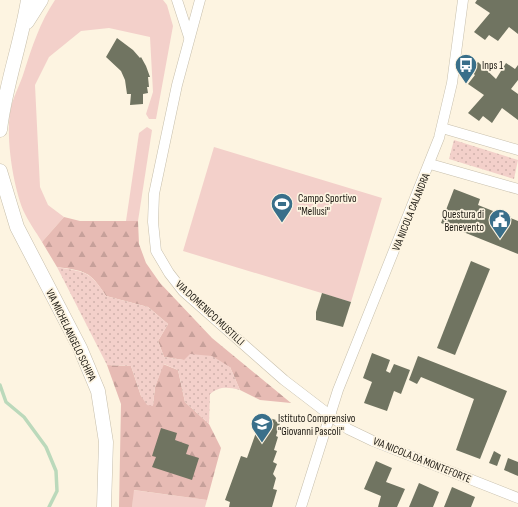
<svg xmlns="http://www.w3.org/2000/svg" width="518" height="507" font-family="'Sofia Sans Condensed',sans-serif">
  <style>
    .grass { fill: #f3d0ca }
    .forest { fill: url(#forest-firs) }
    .garden { fill: url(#garden-dots) }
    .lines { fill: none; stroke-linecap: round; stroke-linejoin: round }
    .stream { stroke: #bbd9bb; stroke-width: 3.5 }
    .building { fill: #707461 }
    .minor-casing { stroke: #c7bfac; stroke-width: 11 }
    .secondary-casing { stroke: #c7bfac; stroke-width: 15 }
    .minor { stroke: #fff; stroke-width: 10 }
    .secondary { stroke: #fff; stroke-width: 14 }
    .labels { text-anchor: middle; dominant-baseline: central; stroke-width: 3.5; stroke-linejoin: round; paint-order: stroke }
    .poi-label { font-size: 11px; fill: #1c1912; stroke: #fdf4e1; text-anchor: start }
    .street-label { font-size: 11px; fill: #1c1912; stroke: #fdf4e1 }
  </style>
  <defs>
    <pattern id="forest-firs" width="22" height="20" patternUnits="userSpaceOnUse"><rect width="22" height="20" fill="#e7bbb4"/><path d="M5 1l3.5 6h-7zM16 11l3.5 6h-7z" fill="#c6a09a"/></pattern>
    <pattern id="garden-dots" width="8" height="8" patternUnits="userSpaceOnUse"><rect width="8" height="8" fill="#f3d0ca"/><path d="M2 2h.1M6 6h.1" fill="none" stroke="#d0b2ac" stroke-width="1.8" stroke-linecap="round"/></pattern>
  </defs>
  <rect width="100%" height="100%" fill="#fdf4e1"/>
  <g class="grass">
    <path d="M55,0H163L167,5L173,26L156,119H149L146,114L153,92L150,37L109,28L81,31L49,57L35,85L40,187L48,205L64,217L42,242C36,232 28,221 23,210C13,184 6,140 10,112C12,99 20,85 24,72C32,47 40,22 55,0Z"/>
    <polygon points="147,127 152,130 138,221 126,221 139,133"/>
    <polygon points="214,147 382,198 351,302 183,251"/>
    <polygon points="133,490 207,500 205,507 132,507"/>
  </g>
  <g class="forest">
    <path d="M64,217L80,221H138L139,244L146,263L160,283L212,338L291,403L260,400L240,390L230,367L164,357L158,341L168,324L148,307L106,296C90,271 86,271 57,267L42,242Z"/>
    <polygon points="163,364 178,370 185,402 209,424 221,448 207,500 134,490 132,507 119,507 121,404 107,365 131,366 141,396 153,405 155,387"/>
  </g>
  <g class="garden">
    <polygon points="454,140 518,160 514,179 449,159"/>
    <path d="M57,267C86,272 90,271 106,296L148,307L168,324L158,341L164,357L184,360L190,354L212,356L230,367L240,390C227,387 220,386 210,394L209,424L185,402L178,370L164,364L155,387L153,406L147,405L141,396L131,366L107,365Z"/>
  </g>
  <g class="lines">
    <polyline class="stream" points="0,385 6,402 24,417 46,447 56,471 57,491 49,507"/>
  </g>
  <g class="building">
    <polygon points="477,0 518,0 518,34 509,27 498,41 489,35 485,40 474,32 490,13 475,3"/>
    <polygon points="117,38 133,50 140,58 141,57 146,66 150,77 148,77 149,87 147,87 148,93 143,94 143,104 130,105 131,94 127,94 125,80 121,71 106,57"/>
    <polygon points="478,62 496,79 506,63 515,69 518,65 518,80 511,89 518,94 518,120 502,108 492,123 483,116 479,121 468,113 484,95 468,84 475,75 470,71"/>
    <polygon points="454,189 480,199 478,205 518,221 518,254 441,223"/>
    <polygon points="471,261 490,269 455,355 437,348"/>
    <polygon points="322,293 351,302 343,327 316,320 316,312"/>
    <polygon points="372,353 390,360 386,371 390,373 394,364 410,370 401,394 394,391 387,411 364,403 372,382 363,378"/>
    <polygon points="418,356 507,391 480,459 456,450 474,399 421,377 417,384 409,380"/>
    <polygon points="266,417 276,420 275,421 280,423 276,436 278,437 274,450 277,451 273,462 277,464 273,474 276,478 273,489 277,490 272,507 229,507 230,502 225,500 241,456 247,458 259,424 264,424"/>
    <polygon points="161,428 177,433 175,440 189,445 186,454 199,458 192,480 152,467 156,457 152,456"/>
    <polygon points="494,451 501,455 497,466 489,463"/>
    <polygon points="508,458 518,462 518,476 504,470"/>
    <polygon points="376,461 392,468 386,482 405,489 397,507 378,507 381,496 364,489"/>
    <polygon points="419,483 439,492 433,507 409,507"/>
    <polygon points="452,487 475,497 471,507 444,507"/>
  </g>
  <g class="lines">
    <g class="minor-casing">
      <g id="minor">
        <polyline points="177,0 189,37"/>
        <polyline points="200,0 177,85 154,194 153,222 156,251 169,273 183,291 284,380 348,429 373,441 518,498"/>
        <polyline points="442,128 518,150"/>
        <polyline points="430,164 518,189"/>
        <polyline points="301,507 338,390 439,138 452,83 463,0"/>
      </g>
    </g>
    <g class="secondary-casing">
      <g id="secondary">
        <polyline points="27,22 41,0"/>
        <path d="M0,130C5,86 21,44 28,0"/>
        <polyline points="0,171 17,227 80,348 98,391 106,442 104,507"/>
      </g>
    </g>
    <use href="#minor" class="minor"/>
    <use href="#secondary" class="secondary"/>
  </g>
  <defs>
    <g id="bus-pin" transform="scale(1.15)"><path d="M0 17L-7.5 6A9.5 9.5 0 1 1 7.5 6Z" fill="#396f8a" stroke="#fdf4e1"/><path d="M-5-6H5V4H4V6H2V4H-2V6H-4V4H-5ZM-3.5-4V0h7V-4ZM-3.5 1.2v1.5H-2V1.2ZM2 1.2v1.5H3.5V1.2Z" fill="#fff"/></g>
    <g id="stadium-pin" transform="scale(1.15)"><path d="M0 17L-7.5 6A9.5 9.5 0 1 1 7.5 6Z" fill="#396f8a" stroke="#fdf4e1"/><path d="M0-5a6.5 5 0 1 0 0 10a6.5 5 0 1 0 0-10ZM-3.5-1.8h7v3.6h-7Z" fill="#fff"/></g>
    <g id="civic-pin" transform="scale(1.15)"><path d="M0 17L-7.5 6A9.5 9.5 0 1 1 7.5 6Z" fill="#396f8a" stroke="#fdf4e1"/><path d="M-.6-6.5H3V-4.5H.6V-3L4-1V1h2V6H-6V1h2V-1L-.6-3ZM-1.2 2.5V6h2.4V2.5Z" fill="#fff"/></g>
    <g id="school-pin" transform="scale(1.15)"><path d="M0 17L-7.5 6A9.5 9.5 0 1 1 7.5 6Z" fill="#396f8a" stroke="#fdf4e1"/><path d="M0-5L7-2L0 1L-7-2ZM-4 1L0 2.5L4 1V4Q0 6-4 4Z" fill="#fff"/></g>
  </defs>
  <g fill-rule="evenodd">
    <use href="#bus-pin" x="466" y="65"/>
    <use href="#stadium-pin" x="282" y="204"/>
    <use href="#civic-pin" x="500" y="220"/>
    <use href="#school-pin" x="262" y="424"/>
  </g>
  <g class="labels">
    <g class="poi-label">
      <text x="482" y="65">Inps 1</text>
      <text x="298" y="198">Campo Sportivo<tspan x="298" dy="13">"Mellusi"</tspan></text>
      <text x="484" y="214" text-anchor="end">Questura di<tspan x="484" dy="13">Benevento</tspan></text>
      <text x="278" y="418">Istituto Comprensivo<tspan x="278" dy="13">"Giovanni Pascoli"</tspan></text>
    </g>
    <g class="street-label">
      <text transform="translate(411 212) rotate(-68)">VIA NICOLA CALANDRA</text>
      <text transform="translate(210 313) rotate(43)">VIA DOMENICO MUSTILLI</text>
      <text transform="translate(71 335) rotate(64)">VIA MICHELANGELO SCHIPA</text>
      <text transform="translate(422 460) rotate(22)">VIA NICOLA DA MONTEFORTE</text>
    </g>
  </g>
</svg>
